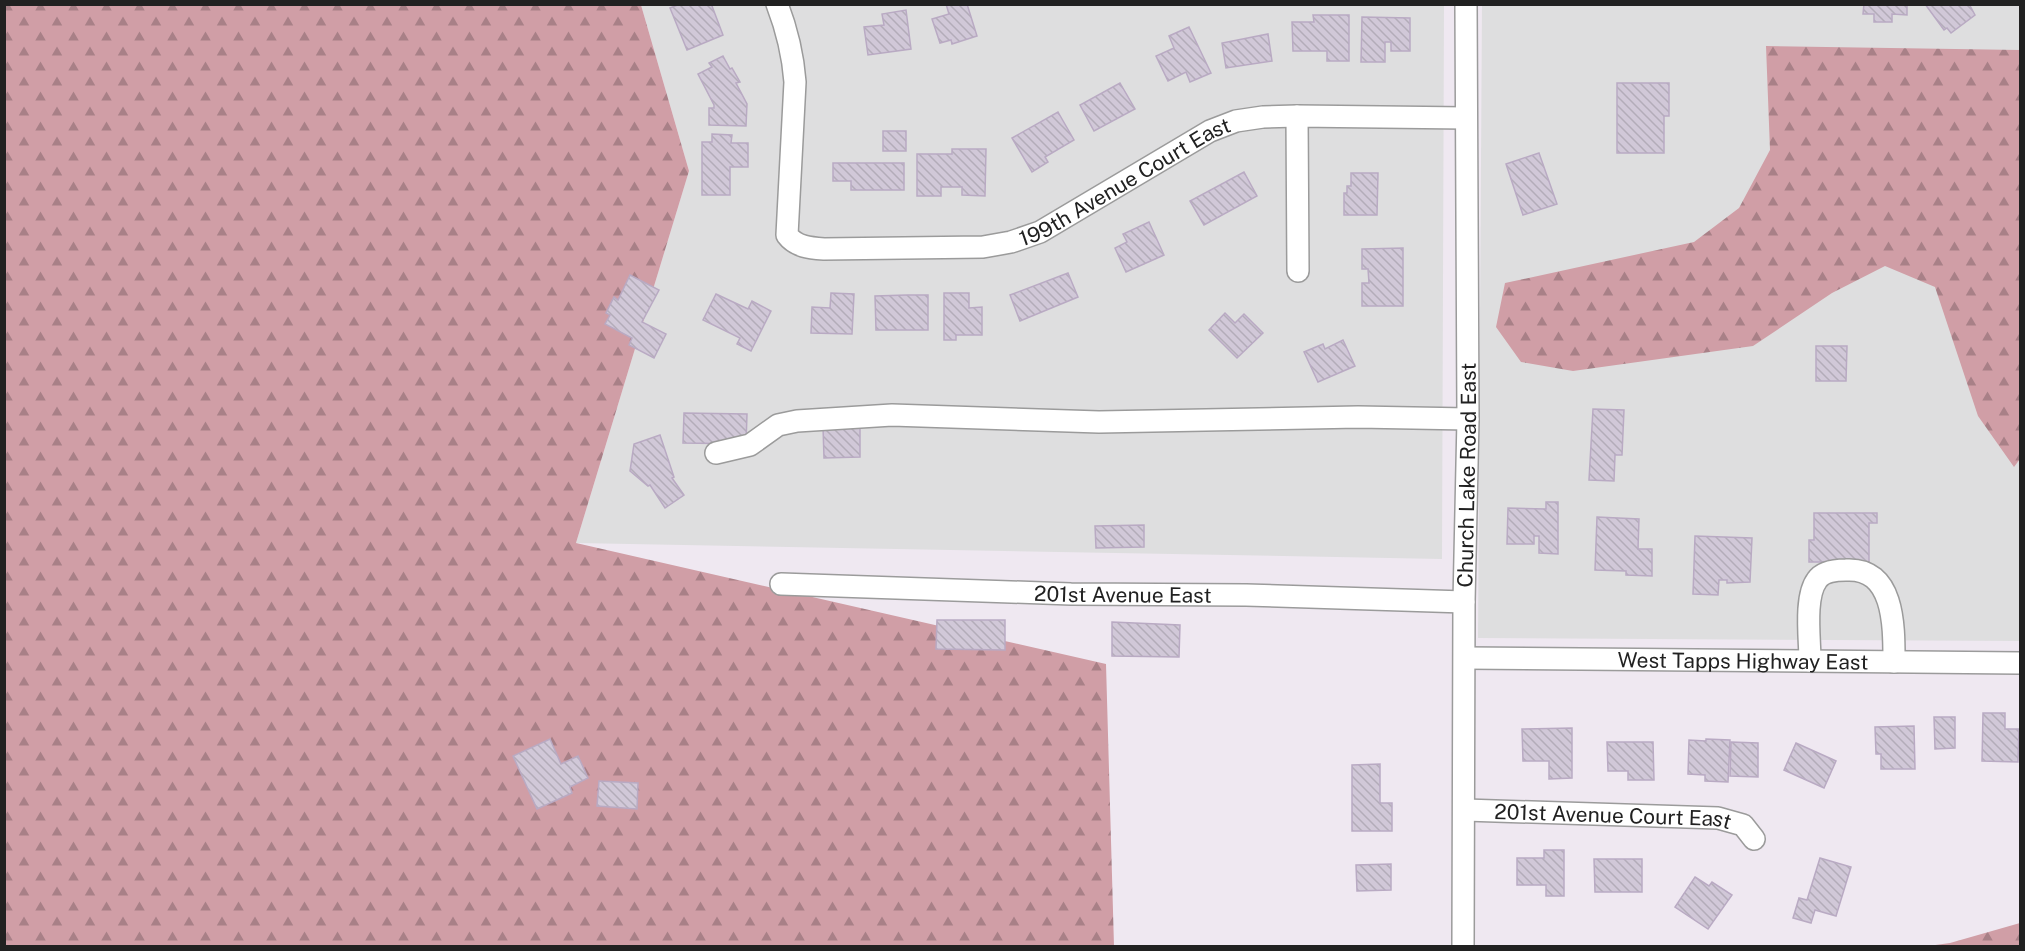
<svg xmlns="http://www.w3.org/2000/svg" width="2025" height="951" font-family="'Public Sans',sans-serif">
  <style>
    .residential { fill: #dededf }
    .forest { fill: url(#forest-firs) }
    .building { fill: url(#building-back-hatch); stroke: #b9aac3; stroke-width: 1.5 }
    .lines { fill: none; stroke-linecap: round; stroke-linejoin: round }
    .minor-casing { stroke: #9b9b9b; stroke-width: 24 }
    .minor { stroke: #fff; stroke-width: 21 }
    .labels { text-anchor: middle; dominant-baseline: central; stroke-width: 4.5; stroke-linejoin: round; paint-order: stroke }
    .street-label { font-size: 21px; fill: #212121; stroke: #fff }
  </style>
  <defs>
    <pattern id="forest-firs" width="22" height="20" patternUnits="userSpaceOnUse" patternTransform="scale(1.5)"><rect width="22" height="20" fill="#d09ea6"/><path d="M5 1l3.5 6h-7zM16 11l3.5 6h-7z" fill="#a88087"/></pattern>
    <pattern id="building-back-hatch" width="6" height="6" patternUnits="userSpaceOnUse" patternTransform="scale(1.5)"><rect width="6" height="6" fill="#d1c8d8"/><path d="M-1 5l2 2M0 0l6 6M5-1l2 2" fill="none" stroke="#b3acb9"/></pattern>
  </defs>
  <rect width="100%" height="100%" fill="#efe8f1"/>
  <g class="residential">
    <polygon points="641,5 1444,5 1442,559 576,543 689,171"/>
    <polygon points="1482,5 2020,5 2020,641 1478,638"/>
  </g>
  <g class="forest">
    <polygon points="5,5 641,5 689,171 576,543 1106,664 1114,946 5,946"/>
    <polygon points="1766,46 2020,50 2020,459 2014,467 1978,416 1935,287 1885,266 1832,293 1753,346 1573,371 1521,362 1496,327 1505,283 1694,242 1739,208 1770,150"/>
    <polygon points="2020,923 2020,946 1928,946 1950,943"/>
  </g>
  <g class="building">
    <polygon points="680,4 715,4 712,6 723,35 687,50 670,8"/>
    <polygon points="946,4 967,4 977,36 952,44 951,40 940,43 932,19 949,14"/>
    <polygon points="1864,4 1907,4 1907,15 1892,14 1892,22 1874,22 1874,14 1863,14"/>
    <polygon points="1925,4 1969,4 1975,15 1951,33 1947,28 1944,30"/>
    <polygon points="906,10 911,49 868,55 864,27 884,25 882,14"/>
    <polygon points="1313,15 1349,15 1349,61 1327,61 1327,51 1293,51 1292,22 1314,22"/>
    <polygon points="1362,17 1410,18 1410,51 1391,51 1391,42 1385,42 1385,62 1361,62"/>
    <polygon points="1189,27 1211,73 1190,82 1186,72 1168,81 1156,56 1174,48 1169,36"/>
    <polygon points="1268,34 1272,61 1226,68 1222,43"/>
    <polygon points="723,56 730,69 732,68 740,82 736,83 747,104 746,126 709,125 709,108 714,108 714,105 698,74 712,67 709,63"/>
    <polygon points="1120,83 1135,109 1094,131 1080,105"/>
    <polygon points="1617,83 1669,83 1669,116 1664,116 1664,153 1617,153"/>
    <polygon points="1058,112 1074,140 1045,157 1048,162 1032,172 1012,138"/>
    <rect x="883" y="131" width="23" height="20"/>
    <polygon points="712,134 732,135 731,143 748,143 748,167 730,167 730,195 702,195 702,142 712,142"/>
    <polygon points="952,149 986,149 985,196 962,195 962,187 941,187 941,196 917,196 917,154 952,154"/>
    <polygon points="1539,153 1557,204 1523,215 1506,164"/>
    <polygon points="833,163 904,163 904,190 851,190 851,181 833,181"/>
    <polygon points="1244,172 1257,196 1204,225 1190,201"/>
    <polygon points="1351,173 1378,173 1377,215 1344,215 1344,193 1347,193 1347,186 1351,186"/>
    <polygon points="1149,222 1164,255 1126,272 1115,248 1127,242 1123,234"/>
    <polygon points="1403,248 1403,306 1362,306 1362,283 1369,283 1368,269 1362,269 1362,249"/>
    <polygon points="1068,273 1078,297 1020,321 1010,295"/>
    <polygon points="630,275 659,290 642,322 666,334 654,358 629,345 632,338 605,324 610,315 606,313 614,297 618,300"/>
    <polygon points="831,293 854,294 852,334 811,333 812,307 830,308"/>
    <polygon points="944,293 969,293 969,308 982,307 982,335 956,335 956,340 944,340"/>
    <polygon points="716,294 748,309 752,301 771,311 751,351 737,344 740,338 703,320"/>
    <polygon points="907,295 928,295 928,330 876,330 875,296"/>
    <polygon points="1225,313 1235,323 1244,314 1263,333 1237,358 1209,330"/>
    <polygon points="1343,340 1355,366 1318,382 1304,352 1323,344 1325,349"/>
    <polygon points="1816,346 1847,346 1846,381 1816,381"/>
    <polygon points="1593,409 1624,410 1622,455 1615,455 1614,481 1589,480"/>
    <polygon points="684,413 747,414 746,444 683,443"/>
    <polygon points="860,426 860,457 824,458 823,427"/>
    <polygon points="660,435 674,477 672,478 684,495 665,508 650,485 648,486 630,471 634,444"/>
    <polygon points="1546,502 1558,502 1558,554 1539,553 1539,536 1534,536 1534,544 1507,544 1508,508 1546,509"/>
    <polygon points="1814,513 1877,513 1877,523 1869,523 1869,562 1809,562 1809,540 1814,540"/>
    <polygon points="1597,517 1639,519 1638,549 1652,549 1652,576 1626,575 1626,571 1595,570"/>
    <polygon points="1144,525 1144,547 1096,548 1095,526"/>
    <polygon points="1695,536 1752,538 1750,582 1727,583 1727,580 1719,580 1718,595 1693,594"/>
    <polygon points="937,620 1005,620 1005,650 936,649"/>
    <polygon points="1112,622 1180,625 1179,657 1112,656"/>
    <polygon points="1983,713 2005,713 2005,729 2019,729 2018,762 1982,761"/>
    <polygon points="1934,717 1955,717 1955,748 1935,749"/>
    <polygon points="1914,726 1915,769 1881,769 1881,754 1876,754 1875,727"/>
    <polygon points="1572,728 1572,778 1549,779 1549,761 1523,761 1522,729"/>
    <polygon points="550,739 561,764 578,756 588,778 570,787 572,793 537,809 513,756"/>
    <polygon points="1706,739 1730,740 1728,782 1705,781 1705,775 1688,774 1689,740 1706,741"/>
    <polygon points="1607,742 1653,742 1654,780 1628,780 1628,771 1608,771"/>
    <polygon points="1731,742 1758,743 1758,777 1730,776"/>
    <polygon points="1796,743 1836,761 1824,788 1784,770"/>
    <polygon points="1380,764 1380,803 1392,803 1392,831 1352,831 1352,765"/>
    <polygon points="599,781 638,783 637,809 597,806"/>
    <polygon points="1544,850 1564,850 1564,896 1546,896 1546,885 1517,885 1517,858 1544,858"/>
    <polygon points="1820,858 1851,867 1836,916 1815,910 1811,923 1793,918 1799,898 1807,900"/>
    <polygon points="1594,859 1642,859 1642,892 1595,892"/>
    <polygon points="1391,864 1391,890 1357,891 1356,865"/>
    <polygon points="1695,877 1709,886 1712,882 1732,895 1708,929 1675,907"/>
  </g>
  <g class="lines">
    <g class="minor-casing">
      <g id="minor">
        <path id="s1" d="M777,4C787,30 793,55 795,82L787,235C796,247 810,248 824,249L983,247L1011,242L1040,232L1210,131L1236,121L1263,117L1297,116L1466,118"/>
        <polyline points="1297,116 1298,271"/>
        <polyline points="716,453 750,445 778,425 797,421 892,415 1099,422 1358,417 1468,419"/>
        <path id="s2" d="M781,584L1071,594L1246,595L1464,602"/>
        <path id="s3" d="M1465,658L2020,663"/>
        <path d="M1810,661C1810,640 1804,597 1817,580C1823,571 1836,570 1846,570C1895,567 1894,627 1894,662"/>
        <path id="s4" d="M1465,810L1718,818L1743,825L1754,839"/>
        <path id="s5" d="M1463,946L1464,602L1468,419L1466,4"/>
      </g>
    </g>
    <use href="#minor" class="minor"/>
  </g>
  <g class="labels">
    <g class="street-label">
      <text stroke="none"><textPath href="#s1" startOffset="591">199th Avenue Court East</textPath></text>
      <text stroke="none"><textPath href="#s5" startOffset="471">Church Lake Road East</textPath></text>
      <text stroke="none"><textPath href="#s2" startOffset="342">201st Avenue East</textPath></text>
      <text stroke="none"><textPath href="#s3" startOffset="278">West Tapps Highway East</textPath></text>
      <text stroke="none"><textPath href="#s4" startOffset="148">201st Avenue Court East</textPath></text>
    </g>
  </g>
  <rect width="2025" height="951" fill="none" stroke="#212121" stroke-width="12"/>
</svg>
